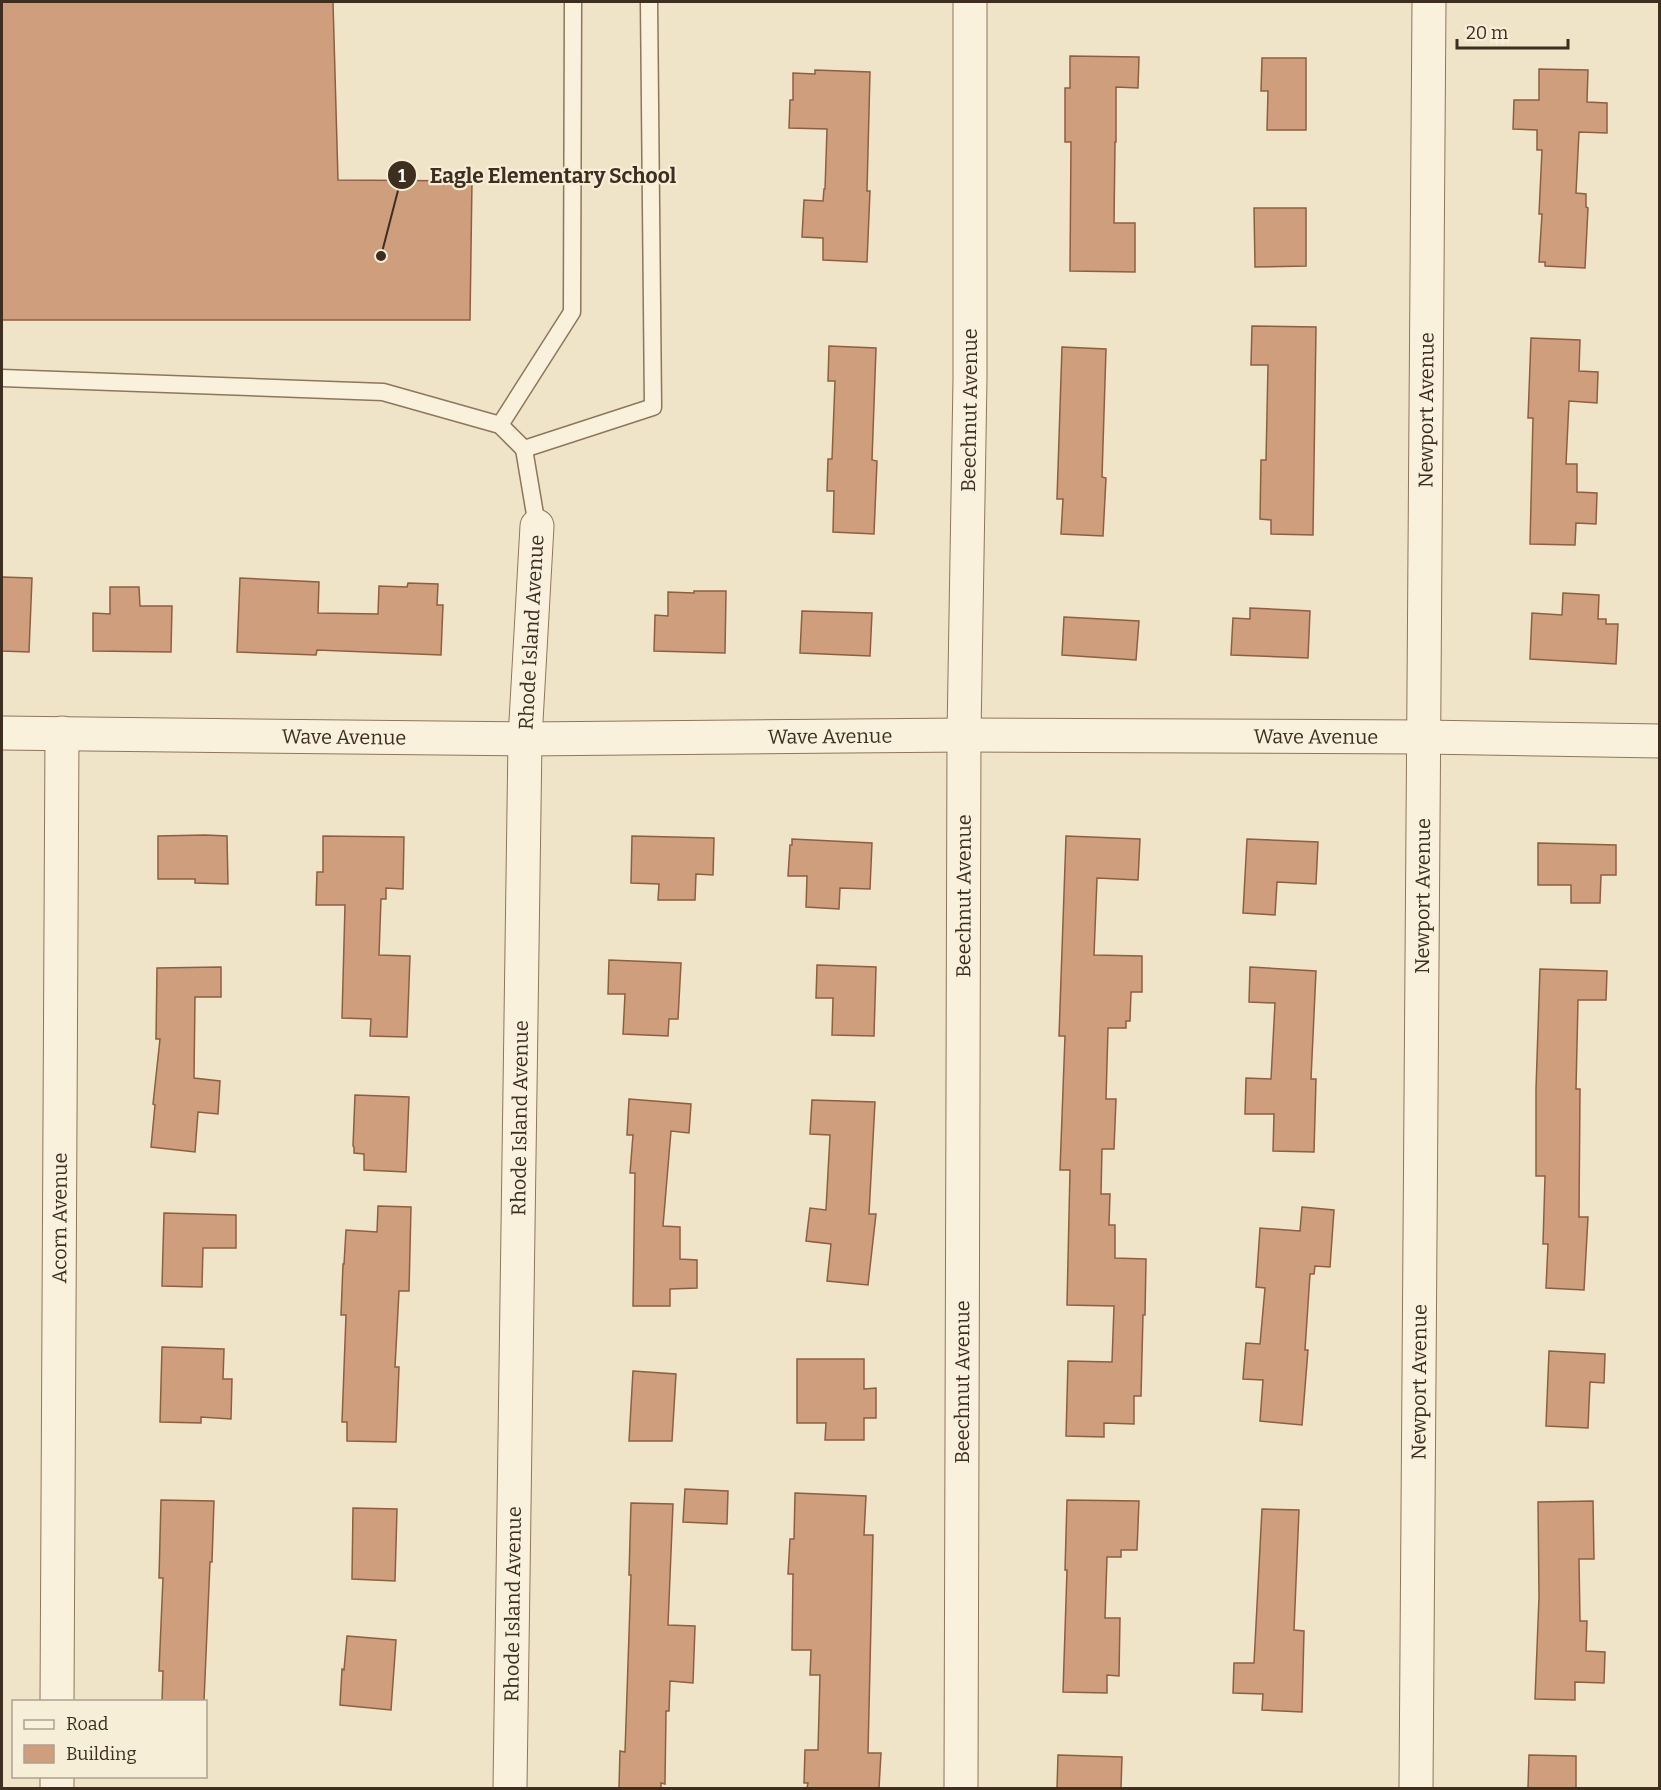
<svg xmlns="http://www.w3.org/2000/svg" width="1661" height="1790" font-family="Bitter,serif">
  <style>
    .building { fill: #cf9f7d; stroke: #8d5f41; stroke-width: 1.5 }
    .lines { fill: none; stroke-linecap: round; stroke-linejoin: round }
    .lane-casing { stroke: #8d765c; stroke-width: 19 }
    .street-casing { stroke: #8d765c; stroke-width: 35 }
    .lane { stroke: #faf1dc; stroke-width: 16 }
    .street { stroke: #faf1dc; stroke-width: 33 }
    .labels { text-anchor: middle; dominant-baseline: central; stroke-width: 4.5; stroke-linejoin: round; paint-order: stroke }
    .street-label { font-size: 20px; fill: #3d2e20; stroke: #f7eed8 }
    .leader { fill: none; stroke: #3d2e20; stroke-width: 2 }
    .callout-dot { fill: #3d2e20; stroke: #f7eed8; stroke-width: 2 }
    .mark-label { font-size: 18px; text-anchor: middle; font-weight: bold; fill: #fff }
    .callout-label { font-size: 21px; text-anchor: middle; font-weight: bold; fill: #3d2e20; stroke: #f7eed8; stroke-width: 4.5; stroke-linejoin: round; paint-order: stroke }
  </style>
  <rect width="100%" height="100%" fill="#f0e4c8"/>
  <g class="building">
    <polygon points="2,2 333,2 338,180 472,181 470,320 2,320"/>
    <polygon points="1070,56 1139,57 1138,88 1116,87 1116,142 1115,142 1114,223 1135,223 1135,272 1070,271 1071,142 1065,142 1065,88 1070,88"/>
    <polygon points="1262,58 1306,58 1306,130 1267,130 1268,91 1261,91"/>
    <polygon points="1539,69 1588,70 1587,102 1607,103 1607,133 1579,132 1576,193 1586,194 1586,207 1588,208 1585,268 1545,266 1545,262 1539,262 1542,214 1539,214 1542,150 1537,150 1537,130 1513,129 1514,100 1539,100"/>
    <polygon points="815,70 870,72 867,191 870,191 867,262 823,260 823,238 802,237 804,200 823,201 824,189 825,189 827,129 789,128 790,100 793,100 793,73 815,74"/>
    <polygon points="1254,208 1306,208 1306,266 1255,267"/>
    <polygon points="1252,326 1316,327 1313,535 1271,534 1271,520 1260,519 1261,460 1266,460 1268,365 1251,365"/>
    <polygon points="1531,338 1580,340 1579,371 1598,372 1597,403 1569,401 1566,464 1577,464 1577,492 1597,493 1596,524 1576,523 1575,545 1530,544 1533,418 1528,418"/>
    <polygon points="829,346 876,348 872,460 877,461 874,534 833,532 834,491 827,491 828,459 832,459 835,381 828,381"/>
    <polygon points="1062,347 1106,349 1102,477 1106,478 1103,536 1061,534 1063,499 1057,499"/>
    <polygon points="2,577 32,578 29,652 2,651"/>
    <polygon points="240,578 319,582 318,613 378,614 379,586 407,587 408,583 438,584 437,605 443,605 441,655 317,650 316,655 237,652"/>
    <polygon points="110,587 139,587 140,606 172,606 171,652 93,651 93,613 110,614"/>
    <polygon points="694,591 726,591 725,653 654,651 655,615 668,616 668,592 694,593"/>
    <polygon points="1563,593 1599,595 1598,619 1606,619 1606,624 1618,624 1616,664 1530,659 1532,613 1562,615"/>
    <polygon points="1250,608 1310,611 1308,658 1231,655 1233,618 1250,619"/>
    <polygon points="802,611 872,613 870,656 800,653"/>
    <polygon points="1064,617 1139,621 1136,660 1062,655"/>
    <polygon points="205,835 227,836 228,884 195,883 195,879 158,879 158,836"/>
    <polygon points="323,836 404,837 403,889 386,888 386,899 381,899 379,955 410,956 407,1037 370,1036 371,1019 342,1018 345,905 316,905 317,872 323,872"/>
    <polygon points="632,836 714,838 713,875 696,874 695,900 658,900 659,884 631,883"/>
    <polygon points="1066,836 1140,839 1138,880 1097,878 1094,955 1142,956 1142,992 1131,992 1130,1021 1126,1021 1126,1028 1108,1028 1106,1099 1116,1099 1114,1149 1102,1149 1101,1194 1110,1194 1109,1225 1115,1225 1115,1258 1146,1259 1145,1315 1143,1315 1141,1396 1134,1396 1134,1424 1104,1423 1104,1437 1066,1436 1068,1361 1112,1362 1114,1306 1067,1305 1070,1170 1060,1170 1065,1036 1059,1036"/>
    <polygon points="792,839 872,843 870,889 840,888 839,909 806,907 807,876 788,876 790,845 792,845"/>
    <polygon points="1247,839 1318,842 1316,884 1277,882 1275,915 1243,913"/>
    <polygon points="1538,843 1616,845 1616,875 1601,875 1600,903 1571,903 1571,885 1538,885"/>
    <polygon points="609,960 681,963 678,1019 669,1019 668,1036 623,1034 625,994 608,994"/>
    <polygon points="817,965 876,967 874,1036 832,1035 833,998 816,998"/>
    <polygon points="221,967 221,997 195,997 194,1078 220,1081 218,1114 198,1112 195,1152 151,1147 155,1105 153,1104 160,1039 156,1039 157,968"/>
    <polygon points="1250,967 1316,971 1311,1079 1316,1079 1314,1152 1273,1151 1274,1114 1245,1114 1246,1078 1271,1079 1275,1003 1249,1002"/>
    <polygon points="1540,969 1607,971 1606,1000 1578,1000 1576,1089 1580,1089 1579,1217 1588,1217 1584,1290 1546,1288 1548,1244 1543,1244 1545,1176 1536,1176 1536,1089"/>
    <polygon points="355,1095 409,1097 406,1172 364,1170 364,1154 354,1153 354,1147 353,1146"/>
    <polygon points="629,1099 691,1104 689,1133 671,1131 663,1226 680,1227 680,1259 697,1260 697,1288 670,1289 670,1306 633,1306 635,1173 630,1173 633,1135 627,1135"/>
    <polygon points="812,1100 875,1102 869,1214 876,1214 868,1285 827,1281 831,1244 806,1241 810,1208 826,1210 830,1135 810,1134"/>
    <polygon points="378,1206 411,1207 409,1291 399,1291 395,1367 399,1367 396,1442 347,1441 347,1422 342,1422 346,1315 341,1315 343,1264 344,1264 346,1230 377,1232"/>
    <polygon points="1302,1207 1334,1210 1330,1267 1315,1266 1314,1274 1310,1274 1305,1350 1308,1350 1302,1425 1260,1421 1263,1380 1243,1379 1246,1343 1260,1344 1265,1288 1256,1287 1260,1228 1300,1231"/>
    <polygon points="164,1213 236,1215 236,1248 203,1248 202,1287 162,1286"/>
    <polygon points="162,1347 224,1349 223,1379 232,1379 231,1419 201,1417 201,1423 160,1422"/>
    <polygon points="1549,1351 1605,1354 1604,1383 1590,1382 1588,1428 1546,1426"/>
    <polygon points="797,1359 864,1359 864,1389 876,1388 876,1418 864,1418 864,1440 825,1440 826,1423 797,1423"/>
    <polygon points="633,1371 676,1374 672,1441 629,1441"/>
    <polygon points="685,1489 728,1491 727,1524 683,1522"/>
    <polygon points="795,1493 866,1496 864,1535 873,1535 868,1753 881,1753 879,1788 807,1788 808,1783 804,1783 805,1750 818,1750 820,1675 810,1675 811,1650 792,1650 793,1574 788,1574 790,1539 794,1539"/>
    <polygon points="161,1500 214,1501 212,1562 210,1562 204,1701 162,1701 163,1671 159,1671 163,1578 159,1578"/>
    <polygon points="1067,1500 1139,1501 1137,1550 1121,1550 1121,1557 1107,1557 1105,1618 1120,1618 1119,1676 1107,1675 1107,1693 1063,1692 1067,1570 1065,1570"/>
    <polygon points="1593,1501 1594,1559 1579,1559 1580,1621 1587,1621 1586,1651 1605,1652 1604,1683 1575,1682 1575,1700 1535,1699 1539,1597 1538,1502"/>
    <polygon points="631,1503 673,1504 668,1625 695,1626 693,1683 670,1681 669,1711 666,1711 665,1784 661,1783 661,1788 619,1788 620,1751 625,1752 631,1575 629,1575"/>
    <polygon points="353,1508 397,1509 395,1581 352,1579"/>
    <polygon points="1262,1509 1299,1510 1294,1630 1304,1631 1302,1712 1262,1710 1263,1694 1233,1693 1234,1663 1254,1663"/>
    <polygon points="347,1636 396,1640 391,1710 340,1705 342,1669 344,1670"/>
    <polygon points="1058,1755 1122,1757 1121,1788 1057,1788"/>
    <polygon points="1529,1755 1576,1756 1576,1788 1528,1788"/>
  </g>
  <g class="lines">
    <g class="lane-casing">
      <g id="lane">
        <polyline points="2,378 383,392 500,425 524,449 653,407 649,2"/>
        <polyline points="500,425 572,312 573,2"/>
        <polyline points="524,449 537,526"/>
      </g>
    </g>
    <g class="street-casing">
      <g id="street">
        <path id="s1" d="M2,733L525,739L964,735L1423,737L1660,741"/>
        <path id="s2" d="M57,1702L62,733"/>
        <polyline points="57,1788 57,1776"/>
        <path id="s3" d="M510,1788L525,739L537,526"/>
        <path id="s4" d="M961,1788L964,735L970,379V2"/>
        <path id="s5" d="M1416,1788L1429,2"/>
      </g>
    </g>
    <use href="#lane" class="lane"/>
    <use href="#street" class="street"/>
  </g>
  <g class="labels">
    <g class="street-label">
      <text stroke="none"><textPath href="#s4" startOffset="1378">Beechnut Avenue</textPath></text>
      <text stroke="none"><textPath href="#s5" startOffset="1378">Newport Avenue</textPath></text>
      <text stroke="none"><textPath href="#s3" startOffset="1156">Rhode Island Avenue</textPath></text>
      <text stroke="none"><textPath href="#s1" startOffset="342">Wave Avenue</textPath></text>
      <text stroke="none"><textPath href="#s1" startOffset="828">Wave Avenue</textPath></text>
      <text stroke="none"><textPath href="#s1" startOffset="1314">Wave Avenue</textPath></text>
      <text stroke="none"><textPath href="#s4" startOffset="892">Beechnut Avenue</textPath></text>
      <text stroke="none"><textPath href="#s5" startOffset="892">Newport Avenue</textPath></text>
      <text stroke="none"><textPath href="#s3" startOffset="670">Rhode Island Avenue</textPath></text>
      <text stroke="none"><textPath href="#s2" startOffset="484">Acorn Avenue</textPath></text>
      <text stroke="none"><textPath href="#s4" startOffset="406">Beechnut Avenue</textPath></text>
      <text stroke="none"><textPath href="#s5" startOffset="406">Newport Avenue</textPath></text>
      <text stroke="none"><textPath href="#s3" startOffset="184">Rhode Island Avenue</textPath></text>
    </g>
  </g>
  <path class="leader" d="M381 256L402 175"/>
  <g class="callout-dot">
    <circle cx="381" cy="256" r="6"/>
    <circle cx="402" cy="175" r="15"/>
  </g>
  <g class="mark-label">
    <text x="402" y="182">1</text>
  </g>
  <g class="callout-label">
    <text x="553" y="183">Eagle Elementary School</text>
  </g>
  <rect width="1661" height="1790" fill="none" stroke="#3d2e20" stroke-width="6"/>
  <rect x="12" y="1700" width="195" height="78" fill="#f7eed8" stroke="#ada18e" stroke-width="1.5"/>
  <rect x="24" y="1720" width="30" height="9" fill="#faf1dc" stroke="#ada18e" stroke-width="1.5"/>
  <text x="66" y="1730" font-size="18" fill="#3d2e20">Road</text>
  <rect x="24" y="1745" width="30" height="18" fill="#cf9f7d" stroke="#ada18e" stroke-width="1.5"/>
  <text x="66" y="1760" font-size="18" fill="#3d2e20">Building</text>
  <path d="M1457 39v9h111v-9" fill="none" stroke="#3d2e20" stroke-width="3"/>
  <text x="1466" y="39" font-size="18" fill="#3d2e20" stroke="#f7eed8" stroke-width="4.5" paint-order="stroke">20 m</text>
</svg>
